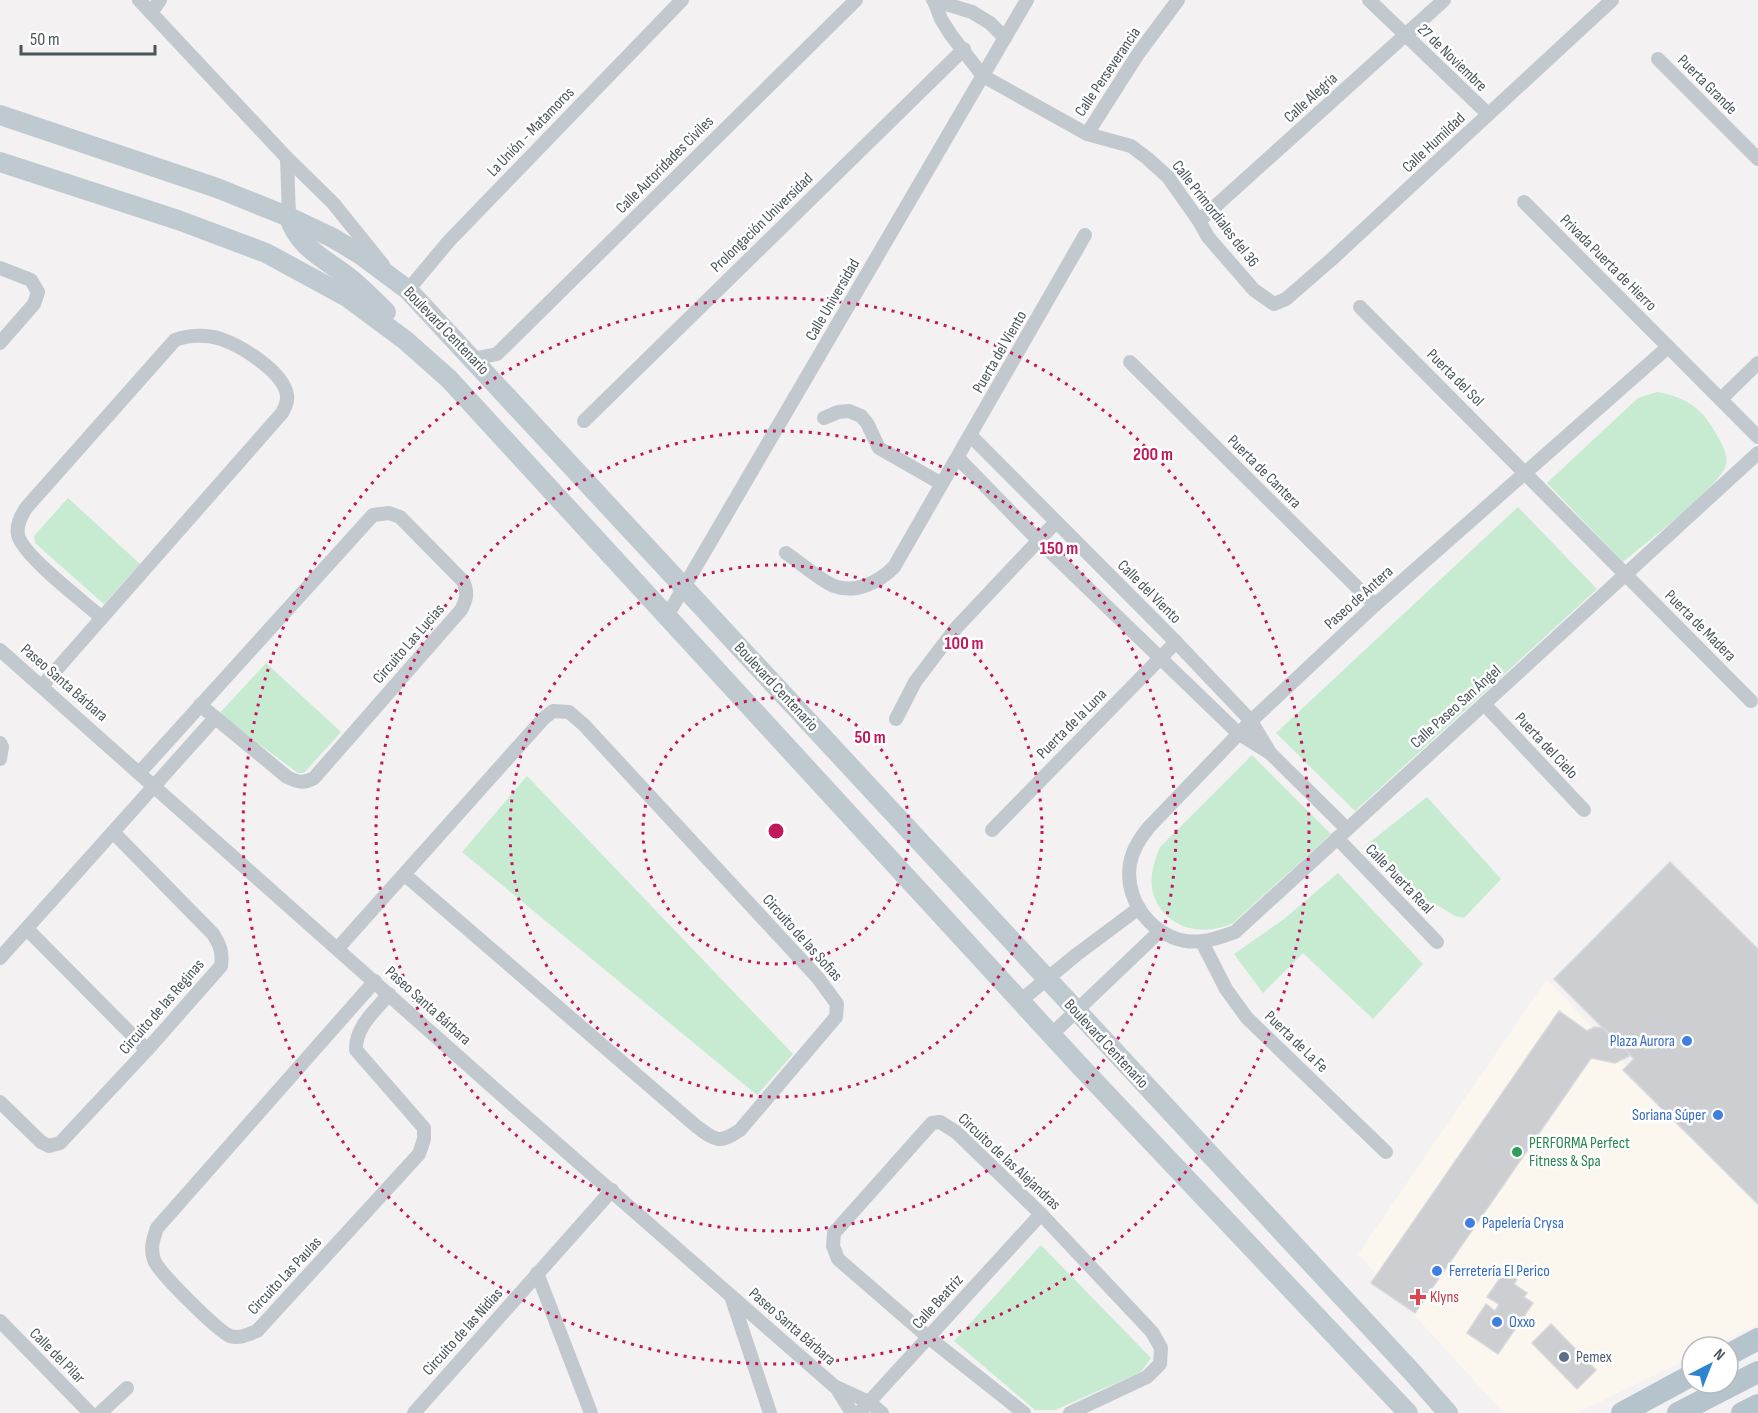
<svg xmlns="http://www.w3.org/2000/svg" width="1758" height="1413" font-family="'Sofia Sans Condensed',sans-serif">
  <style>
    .commercial { fill: #fbf6ee }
    .green { fill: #c6ebd1 }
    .building { fill: #ccced2; stroke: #d6d8dc; stroke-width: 1.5 }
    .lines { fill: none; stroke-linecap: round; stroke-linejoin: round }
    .street { stroke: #c1c9ce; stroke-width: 14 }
    .secondary { stroke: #bfc9d0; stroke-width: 20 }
    .primary { stroke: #b4c3cc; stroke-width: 22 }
    .ring { fill: none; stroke: #c2185b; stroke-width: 3; stroke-dasharray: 3 6 }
    .shop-dot { fill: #3f7fe0; stroke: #fff; stroke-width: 2 }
    .leisure-dot { fill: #2e9e5b; stroke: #fff; stroke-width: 2 }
    .health-dot { fill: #e0444e; stroke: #fff; stroke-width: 2 }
    .service-dot { fill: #5c6f8a; stroke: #fff; stroke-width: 2 }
    .labels { text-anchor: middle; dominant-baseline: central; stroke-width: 5; stroke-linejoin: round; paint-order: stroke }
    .street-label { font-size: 16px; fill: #4b565c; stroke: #fff }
    .shop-label { font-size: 16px; fill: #366cbe; stroke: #fff; text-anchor: start }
    .leisure-label { font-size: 16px; fill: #27864d; stroke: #fff; text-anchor: start }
    .health-label { font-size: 16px; fill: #be3a42; stroke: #fff; text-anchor: start }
    .service-label { font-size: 16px; fill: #4e5e75; stroke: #fff; text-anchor: start }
    .centre { fill: #c2185b; stroke: #fff; stroke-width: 3 }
    .ring-label { font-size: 18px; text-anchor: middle; font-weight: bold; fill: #c2185b; stroke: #fff; stroke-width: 5; stroke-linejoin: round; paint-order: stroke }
  </style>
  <rect width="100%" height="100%" fill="#f3f1f2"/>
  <polygon class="commercial" points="1547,979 1758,1208 1758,1324 1711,1347 1692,1347 1692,1357 1577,1413 1504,1413 1358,1254"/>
  <g class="green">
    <path d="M1657,392C1681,396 1700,406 1712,427C1718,437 1729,453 1726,465C1719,488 1645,543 1623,562L1547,483L1638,398Z"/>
    <polygon points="68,498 140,564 104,604 35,543 34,536"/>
    <polygon points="1518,507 1597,589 1355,811 1276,733"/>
    <polygon points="266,663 341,732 304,773 298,773 219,714"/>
    <path d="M1252,755L1331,834L1233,923C1203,938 1163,928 1153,893C1149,877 1154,862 1160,847Z"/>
    <polygon points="527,776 793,1054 757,1095 462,852"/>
    <polygon points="1427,797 1501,879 1464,918 1455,916 1437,905 1422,906 1365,846"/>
    <polygon points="1338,873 1423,964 1373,1019 1303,953 1263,993 1234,954 1284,919"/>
    <polygon points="1041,1245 1151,1358 1141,1372 1055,1410 1035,1410 954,1341"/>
  </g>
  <g class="building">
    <polygon points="1670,862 1758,949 1758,1204 1623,1070 1634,1059 1554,979"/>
    <polygon points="1559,1011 1587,1031 1595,1027 1603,1028 1631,1055 1615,1063 1591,1058 1415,1313 1371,1283"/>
    <polygon points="1505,1271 1517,1279 1514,1284 1527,1293 1524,1297 1533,1303 1498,1354 1467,1333 1486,1304 1495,1311 1499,1304 1487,1297"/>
    <polygon points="1551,1324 1596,1370 1577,1389 1532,1343"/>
  </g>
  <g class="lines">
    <g class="street">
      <polyline points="139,0 287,158 333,203 383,265"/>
      <polyline points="933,0 972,12 990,23 1005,38"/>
      <polyline points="1369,0 1488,114"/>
      <polyline points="934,1 941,19 951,35 983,76 1087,134 1131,146 1147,158 1168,177 1199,221 1208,237 1254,290 1274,304 1286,299 1332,259 1612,0"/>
      <polyline points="151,13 160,0"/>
      <polyline points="1658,59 1758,159"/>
      <polyline points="1087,134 1138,54 1178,0"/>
      <polyline points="287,158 289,217"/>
      <polyline points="1524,202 1758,437"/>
      <polyline points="1199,221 1444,0"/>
      <polyline points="0,268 31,280 38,292 34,304 0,343"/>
      <polyline points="408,290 449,241 682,0"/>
      <polyline points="1360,307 1751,701"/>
      <path d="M1668,347L1375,605L1251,721L1149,827C1140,838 1132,850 1130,864C1123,906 1161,947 1203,941C1214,940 1224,936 1235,932L1758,453"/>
      <polyline points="473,359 497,354 856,0"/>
      <polyline points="1130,362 1375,605"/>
      <polyline points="1721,399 1758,363"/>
      <polyline points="824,418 838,412 849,411 861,416 867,423 879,448 942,484"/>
      <polyline points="584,421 964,49"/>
      <polyline points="971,436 1176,642 1251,721 1269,751"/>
      <polyline points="958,458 1038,540 1238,733 1270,753 1347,829"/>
      <path d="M786,553C798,561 821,581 834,586C856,594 879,582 894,567L1085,235"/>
      <polyline points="667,616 1027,0"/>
      <polyline points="0,650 514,1106 834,1386 869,1402 882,1413"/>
      <path d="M42,686L282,413C285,407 288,402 287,395C283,371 241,346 221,339C207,334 188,335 175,340L26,508C21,516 16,525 18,535C23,556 83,601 102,618"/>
      <polyline points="1484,704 1584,810"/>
      <polyline points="896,719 915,682 956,628 1055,523"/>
      <polyline points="0,743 2,747 0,759"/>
      <path d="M140,772L373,515L389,513L400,517L463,581C468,592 467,599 461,610L314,778C303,784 298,782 287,777L200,705"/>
      <polyline points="992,830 1176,642"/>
      <polyline points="1337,838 1437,942"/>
      <polyline points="27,929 147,1050"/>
      <polyline points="1202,942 1226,989 1247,1018 1386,1152"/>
      <path d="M338,948L543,719L553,711L569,712L584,725L818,978L837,1004L836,1017L740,1130C719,1144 716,1141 696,1126L405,875"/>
      <polyline points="0,958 215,718"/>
      <path d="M375,981L157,1228C153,1240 150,1247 154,1260C158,1272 218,1331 230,1336C240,1339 249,1334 257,1331L419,1154L424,1139V1128L356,1050C355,1027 375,1011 389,994"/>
      <polyline points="1020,1001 1076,955 1139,908"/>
      <polyline points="1051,1035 1160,931"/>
      <path d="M0,1102L41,1142L49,1146L60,1143L147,1050L221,966C223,952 220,945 213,934L113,832"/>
      <polyline points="537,1273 591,1413"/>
      <polyline points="731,1296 770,1413"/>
      <polyline points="0,1321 90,1413"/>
      <polyline points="836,1387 852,1413"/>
      <polyline points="100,1413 127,1388"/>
      <polyline points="414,1413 612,1190"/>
      <polyline points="859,1413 1041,1214"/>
      <polyline points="1024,1413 928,1337 838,1259 833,1246 834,1233 932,1123 940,1122 956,1132 1041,1214 1152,1332 1161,1348 1160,1364 1147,1377 1070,1413"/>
    </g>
    <g class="secondary">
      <polyline points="0,115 217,188 289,217 333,238 361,255 408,290 1412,1372 1448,1413"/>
      <polyline points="0,162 178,220 266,253 347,297 405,340 449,379 1079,1065 1408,1413"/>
      <path d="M289,217C299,249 326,259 351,279C363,289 375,301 386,312"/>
    </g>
    <g class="primary">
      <polyline points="1728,1355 1758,1339"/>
      <polyline points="1622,1413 1692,1375"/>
      <polyline points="1678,1413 1758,1372"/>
      <polyline points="1742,1413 1758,1405"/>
    </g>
  </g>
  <g class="ring">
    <circle cx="776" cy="831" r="133"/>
    <circle cx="776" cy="831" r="266"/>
    <circle cx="776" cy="831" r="400"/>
    <circle cx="776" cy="831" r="533"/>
  </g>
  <g class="shop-dot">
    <circle cx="1687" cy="1041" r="6"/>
    <circle cx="1718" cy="1115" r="6"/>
    <circle cx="1470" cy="1223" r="6"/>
    <circle cx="1437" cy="1271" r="6"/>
    <circle cx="1497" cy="1322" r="6"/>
  </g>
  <circle class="leisure-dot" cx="1517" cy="1152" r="6"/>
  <path class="health-dot" d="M1415 1288h6v6h6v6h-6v6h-6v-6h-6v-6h6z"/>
  <circle class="service-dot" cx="1564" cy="1357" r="6"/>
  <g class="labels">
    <g class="street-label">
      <text transform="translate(1452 58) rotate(44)">27 de Noviembre</text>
      <text transform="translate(1108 72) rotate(-56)">Calle Perseverancia</text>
      <text transform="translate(1707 85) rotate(45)">Puerta Grande</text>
      <text transform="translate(1311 98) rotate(-42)">Calle Alegría</text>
      <text transform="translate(531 132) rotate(-46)">La Unión - Matamoros</text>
      <text transform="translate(1434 143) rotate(-43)">Calle Humildad</text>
      <text transform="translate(665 165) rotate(-45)">Calle Autoridades Civiles</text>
      <text transform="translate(1215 214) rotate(52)">Calle Primordiales del 36</text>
      <text transform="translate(762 223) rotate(-44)">Prolongación Universidad</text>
      <text transform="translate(1608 263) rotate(45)">Privada Puerta de Hierro</text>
      <text transform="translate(833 300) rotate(-60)">Calle Universidad</text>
      <text transform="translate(446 331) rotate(46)">Boulevard Centenario</text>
      <text transform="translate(1000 352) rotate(-60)">Puerta del Viento</text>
      <text transform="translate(1455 378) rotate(45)">Puerta del Sol</text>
      <text transform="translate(1264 472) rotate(45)">Puerta de Cantera</text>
      <text transform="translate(1149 592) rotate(45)">Calle del Viento</text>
      <text transform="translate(1359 598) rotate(-42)">Paseo de Antera</text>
      <text transform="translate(1700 626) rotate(45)">Puerta de Madera</text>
      <text transform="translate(409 644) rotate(-49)">Circuito Las Lucias</text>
      <text transform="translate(64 683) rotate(41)">Paseo Santa Bárbara</text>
      <text transform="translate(776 687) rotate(47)">Boulevard Centenario</text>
      <text transform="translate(1456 707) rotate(-42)">Calle Paseo San Ángel</text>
      <text transform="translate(1072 724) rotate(-45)">Puerta de la Luna</text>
      <text transform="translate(1546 746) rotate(47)">Puerta del Cielo</text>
      <text transform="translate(1399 879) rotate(46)">Calle Puerta Real</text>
      <text transform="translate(802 938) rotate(48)">Circuito de las Sofias</text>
      <text transform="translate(428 1006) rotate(42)">Paseo Santa Bárbara</text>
      <text transform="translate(162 1007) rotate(-49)">Circuito de las Reginas</text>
      <text transform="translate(1296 1042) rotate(44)">Puerta de La Fe</text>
      <text transform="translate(1106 1044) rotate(47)">Boulevard Centenario</text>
      <text transform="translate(1009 1162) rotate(43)">Circuito de las Alejandras</text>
      <text transform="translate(285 1276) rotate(-47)">Circuito Las Paulas</text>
      <text transform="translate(938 1302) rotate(-48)">Calle Beatriz</text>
      <text transform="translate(792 1327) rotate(41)">Paseo Santa Bárbara</text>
      <text transform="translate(463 1332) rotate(-48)">Circuito de las Nidias</text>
      <text transform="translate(57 1356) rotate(45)">Calle del Pilar</text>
    </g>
    <g class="shop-label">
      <text x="1675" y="1041" text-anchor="end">Plaza Aurora</text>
      <text x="1706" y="1115" text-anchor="end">Soriana Súper</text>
      <text x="1482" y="1223">Papelería Crysa</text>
      <text x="1449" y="1271">Ferretería El Perico</text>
      <text x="1509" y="1322">Oxxo</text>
    </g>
    <g class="leisure-label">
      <text x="1529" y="1143">PERFORMA Perfect<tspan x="1529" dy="18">Fitness &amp; Spa</tspan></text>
    </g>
    <g class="health-label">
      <text x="1430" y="1297">Klyns</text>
    </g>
    <g class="service-label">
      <text x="1576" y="1357">Pemex</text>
    </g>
  </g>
  <circle cx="776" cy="831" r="9" class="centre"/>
  <g class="ring-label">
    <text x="1153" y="460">200 m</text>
    <text x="1059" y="554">150 m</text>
    <text x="964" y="649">100 m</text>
    <text x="870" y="743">50 m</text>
  </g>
  <g transform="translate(1710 1365) rotate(42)"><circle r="28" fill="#ffffff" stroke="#b7bbbe" stroke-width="1.5"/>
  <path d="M0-4.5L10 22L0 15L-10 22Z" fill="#2f84d0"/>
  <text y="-9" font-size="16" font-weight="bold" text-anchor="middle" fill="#4b565c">N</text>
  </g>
  <path d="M21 45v9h134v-9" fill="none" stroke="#4b565c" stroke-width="3"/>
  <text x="30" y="45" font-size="18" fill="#4b565c" stroke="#ffffff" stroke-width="4.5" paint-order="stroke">50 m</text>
</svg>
